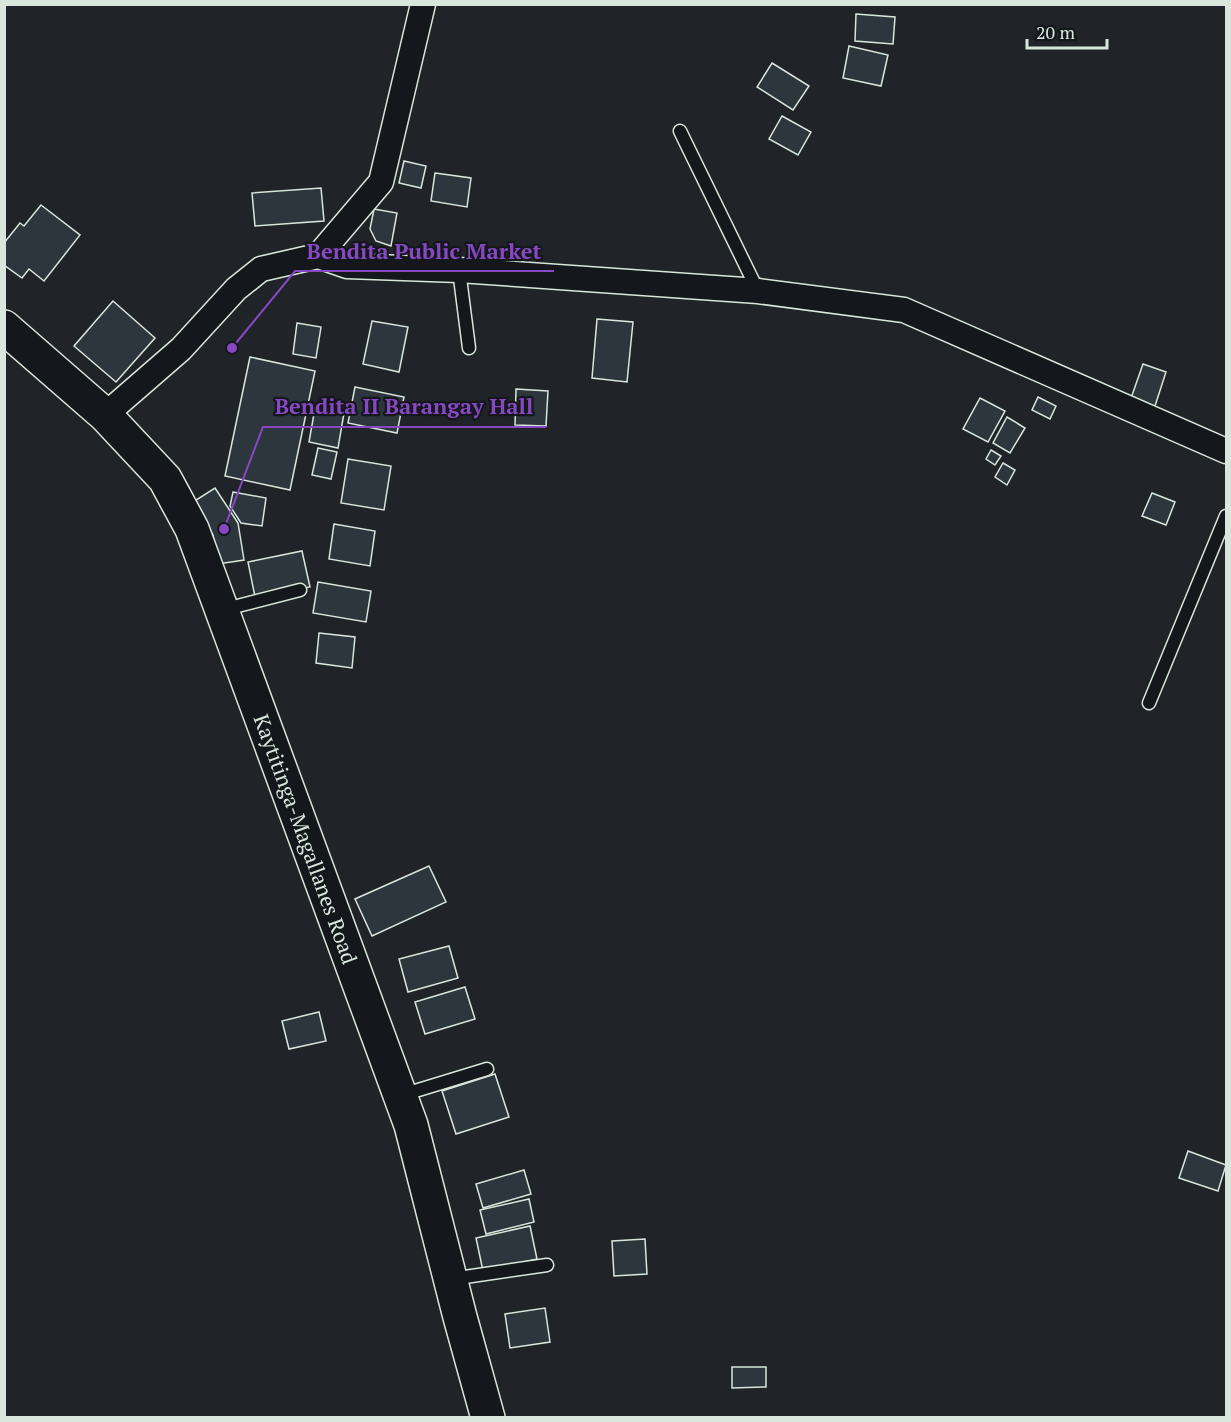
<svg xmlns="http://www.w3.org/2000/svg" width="1231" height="1422" font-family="'PT Serif',serif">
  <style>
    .green { fill: #202428; stroke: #939e99; stroke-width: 1.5 }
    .building { fill: #2c363c; stroke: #d8e6dc; stroke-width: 1.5 }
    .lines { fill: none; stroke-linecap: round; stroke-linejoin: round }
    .lane-casing { stroke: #d8e6dc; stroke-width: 15 }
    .street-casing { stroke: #d8e6dc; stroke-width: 27 }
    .secondary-casing { stroke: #d8e6dc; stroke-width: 36 }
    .lane { stroke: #14181c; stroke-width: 12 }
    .street { stroke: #14181c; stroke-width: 24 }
    .secondary { stroke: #14181c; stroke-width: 33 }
    .labels { text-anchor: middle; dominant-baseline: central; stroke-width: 4.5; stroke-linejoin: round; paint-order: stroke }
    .street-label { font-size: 21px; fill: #d8e6dc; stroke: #14181c }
    .leader { fill: none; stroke: #8948c3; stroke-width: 2 }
    .callout-dot { fill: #8948c3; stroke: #14181c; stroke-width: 2 }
    .callout-label { font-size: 22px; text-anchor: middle; font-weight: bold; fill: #8948c3; stroke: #14181c; stroke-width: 4.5; stroke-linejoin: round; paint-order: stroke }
  </style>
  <rect width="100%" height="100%" fill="#14181c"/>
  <rect class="green" x="5" y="5" width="1221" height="1412"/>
  <g class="building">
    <polygon points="856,14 895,17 893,44 855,41"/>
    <polygon points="849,46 888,55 881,86 843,78"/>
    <polygon points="772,63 809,86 793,110 757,87"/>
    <polygon points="782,116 811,132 798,155 769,139"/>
    <polygon points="404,161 426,166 421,188 399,183"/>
    <polygon points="435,173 471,178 467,207 431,201"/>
    <polygon points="321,188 324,221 255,226 252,193"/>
    <polygon points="41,205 80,235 44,281 29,269 22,278 4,265 4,243 20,223 24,226"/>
    <polygon points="374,209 397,213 391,246 376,241 370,229"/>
    <polygon points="113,301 155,338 116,382 74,346"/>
    <polygon points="597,319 633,322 627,382 592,378"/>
    <polygon points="372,321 408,327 399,372 363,364"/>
    <polygon points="297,323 321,327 316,358 293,354"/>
    <polygon points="250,357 315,371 290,490 225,476"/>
    <polygon points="1143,364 1166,372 1154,409 1130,401"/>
    <polygon points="355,387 404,397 397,433 348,423"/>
    <polygon points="516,389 548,391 546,426 515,425"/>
    <polygon points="1038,397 1056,406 1050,419 1032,410"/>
    <polygon points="980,398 1005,411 988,442 963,429"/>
    <polygon points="315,408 344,413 338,448 309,442"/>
    <polygon points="1007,417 1025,428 1010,453 993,443"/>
    <polygon points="318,448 337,452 331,479 312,475"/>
    <polygon points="991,450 1001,456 995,465 986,459"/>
    <polygon points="348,459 391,466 384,510 341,503"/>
    <polygon points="1003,463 1015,470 1007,485 995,477"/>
    <polygon points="215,488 238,523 244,560 218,564 213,535 193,502"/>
    <polygon points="233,492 266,498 262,526 241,523 230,506"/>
    <polygon points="1152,493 1175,502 1166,525 1142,516"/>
    <polygon points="334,524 375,531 370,566 329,559"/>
    <polygon points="302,551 310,587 255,597 248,562"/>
    <polygon points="318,582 371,591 366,622 313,613"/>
    <polygon points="319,633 355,637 352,668 316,663"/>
    <polygon points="429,866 446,902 372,936 355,899"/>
    <polygon points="449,946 458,978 408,992 399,959"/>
    <polygon points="465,987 475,1019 425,1034 415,1002"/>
    <polygon points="319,1012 326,1041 289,1049 282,1021"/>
    <polygon points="495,1074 509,1117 456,1134 442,1091"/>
    <polygon points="1188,1151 1226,1165 1218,1191 1179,1178"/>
    <polygon points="524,1170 531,1194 483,1208 476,1184"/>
    <polygon points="529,1199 534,1222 486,1234 480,1210"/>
    <polygon points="530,1226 537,1259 483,1271 476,1238"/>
    <polygon points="645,1239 647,1274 614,1276 612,1241"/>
    <polygon points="545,1308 550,1342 510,1348 505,1314"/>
    <polygon points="732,1367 766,1367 766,1387 732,1388"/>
  </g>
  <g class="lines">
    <g class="lane-casing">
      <g id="lane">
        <polyline points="680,131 758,291"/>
        <polyline points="459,270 469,348"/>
        <polyline points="222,610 300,590"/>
        <polyline points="1149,703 1226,516"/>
        <polyline points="402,1095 487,1069"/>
        <polyline points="451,1279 547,1265"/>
      </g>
    </g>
    <g class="street-casing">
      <g id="street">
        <polyline points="318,256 347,266 459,270 758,291 904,310 1226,451"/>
        <polyline points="105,415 181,349 236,289 261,269 318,256 381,182 423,4"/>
      </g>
    </g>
    <g class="secondary-casing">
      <polyline id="secondary" points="4,327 105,415 165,479 192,529 411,1125 460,1317 488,1418"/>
    </g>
    <use href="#lane" class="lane"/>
    <use href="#street" class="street"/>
    <use href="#secondary" class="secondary"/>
  </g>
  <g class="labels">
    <g class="street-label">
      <text transform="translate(306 839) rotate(70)">Kaytitinga-Magallanes Road</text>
    </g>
  </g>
  <path class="leader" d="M232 348L295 271H554M224 529L263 427H546"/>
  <g class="callout-dot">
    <circle cx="232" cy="348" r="6"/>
    <circle cx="224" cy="529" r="6"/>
  </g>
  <g class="callout-label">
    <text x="424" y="259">Bendita Public Market</text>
    <text x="404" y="414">Bendita II Barangay Hall</text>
  </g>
  <rect width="1231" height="1422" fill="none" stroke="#d8e6dc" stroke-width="12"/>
  <path d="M1027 39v9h80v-9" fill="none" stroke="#d8e6dc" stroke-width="3"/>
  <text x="1036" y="39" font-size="18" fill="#d8e6dc" stroke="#14181c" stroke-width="4.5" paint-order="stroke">20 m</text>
</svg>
